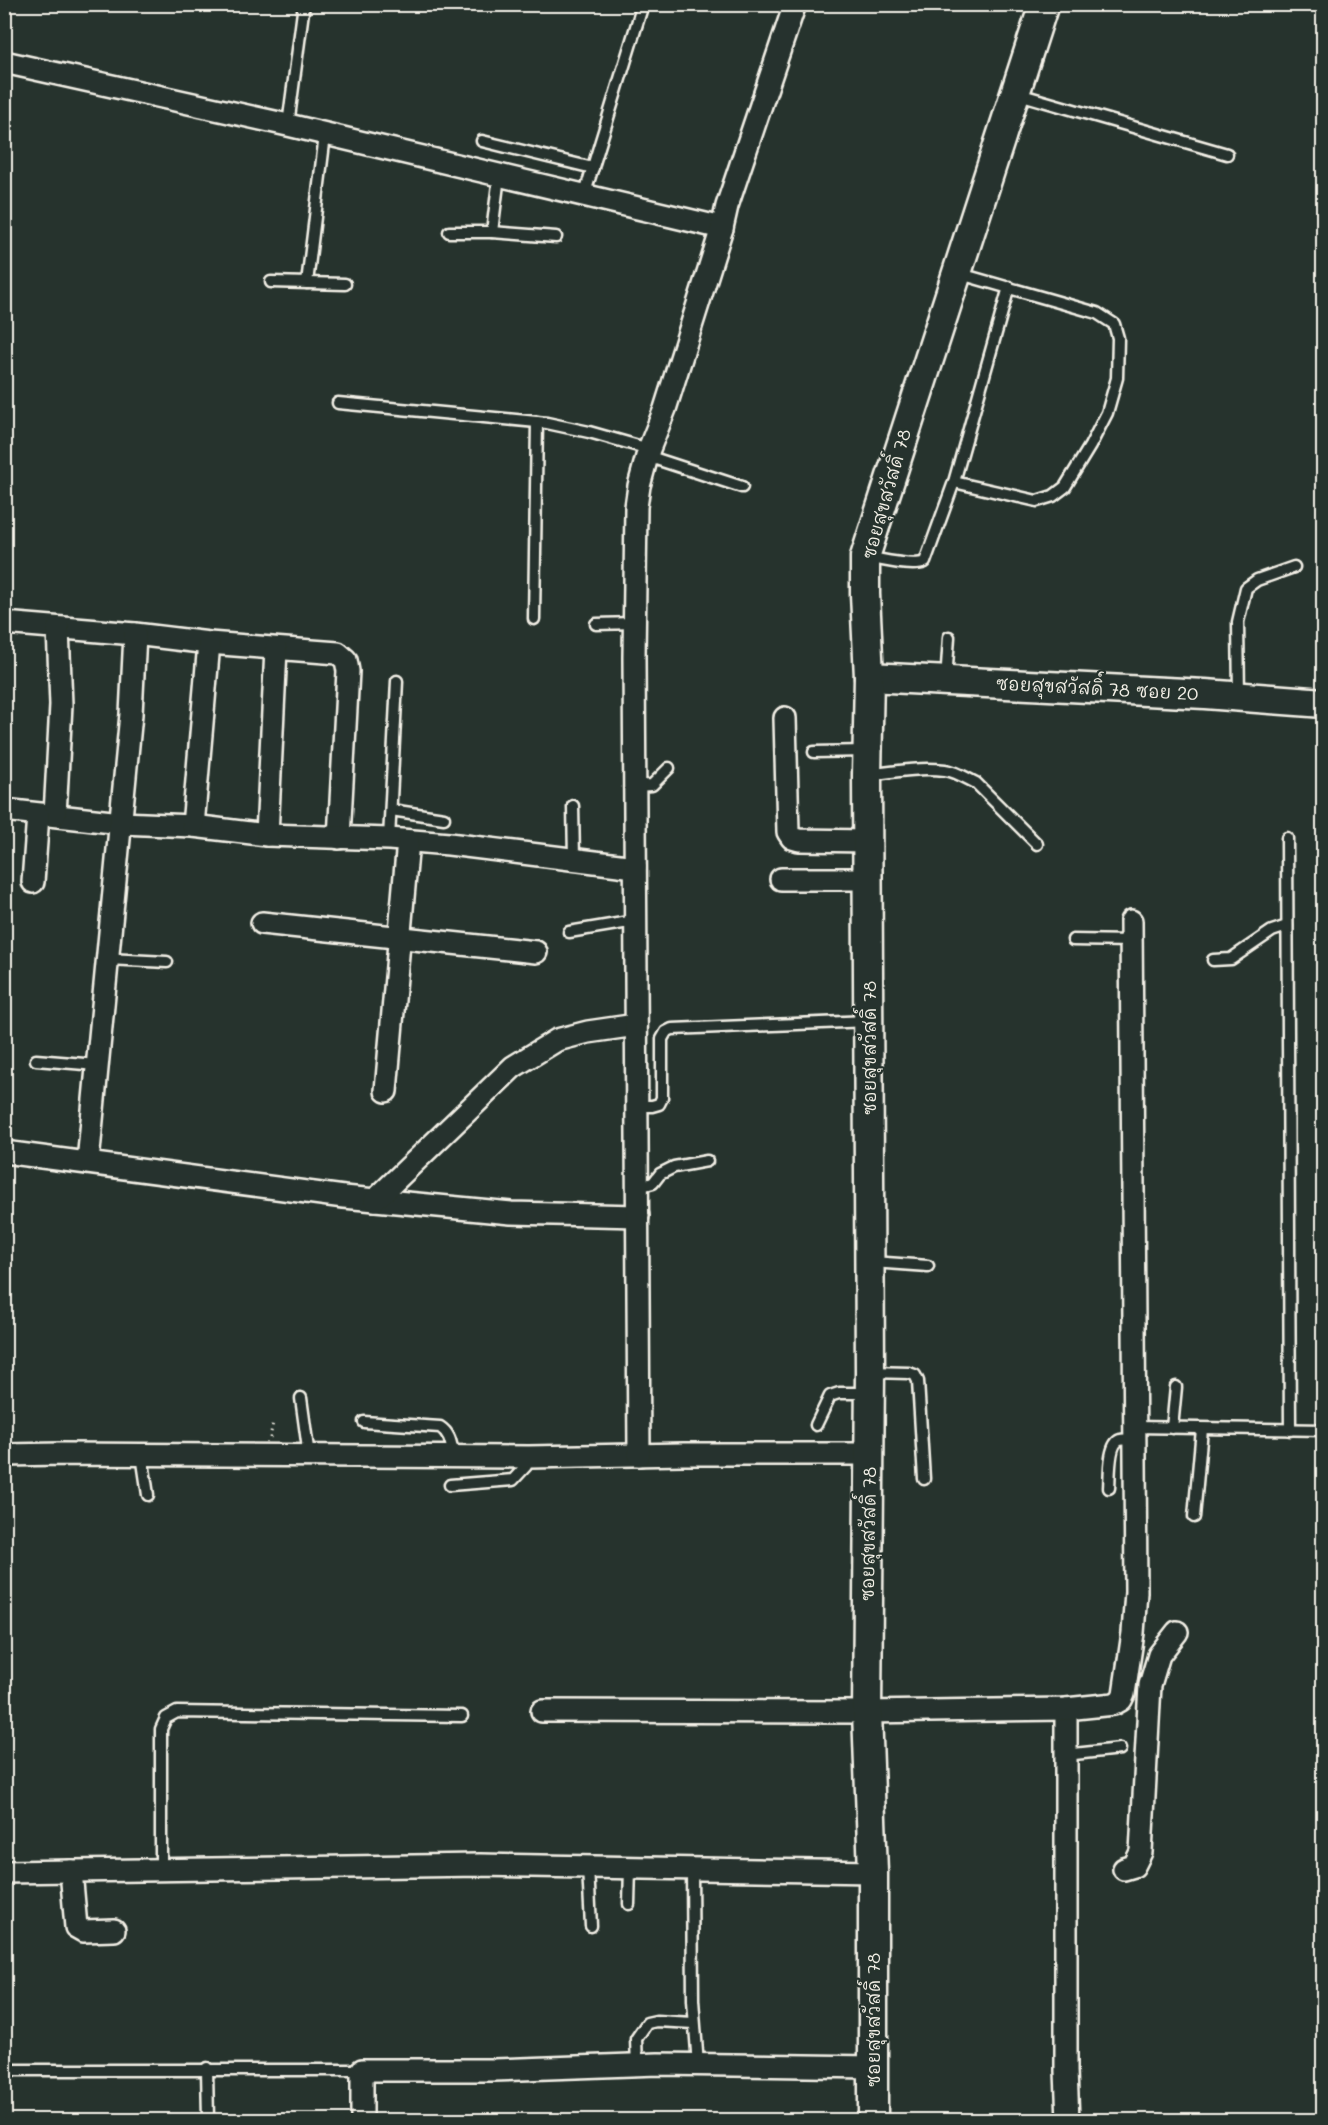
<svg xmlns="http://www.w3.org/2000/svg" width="1328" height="2125" font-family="Mali,'Playpen Sans Thai',sans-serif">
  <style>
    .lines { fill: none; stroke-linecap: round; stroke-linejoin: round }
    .lane-casing { stroke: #f4f1e8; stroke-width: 15 }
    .street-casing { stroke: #f4f1e8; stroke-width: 26 }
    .secondary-casing { stroke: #f4f1e8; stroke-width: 33 }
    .path { stroke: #f4f1e8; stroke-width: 3; stroke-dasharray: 1.5 4.5; stroke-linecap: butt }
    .lane { stroke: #26332d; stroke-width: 10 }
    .street { stroke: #26332d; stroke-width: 21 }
    .secondary { stroke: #26332d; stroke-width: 28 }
    .labels { text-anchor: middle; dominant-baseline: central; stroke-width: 4.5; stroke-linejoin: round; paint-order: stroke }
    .street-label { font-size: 18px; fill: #f4f1e8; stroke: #26332d }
  </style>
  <rect width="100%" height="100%" fill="#26332d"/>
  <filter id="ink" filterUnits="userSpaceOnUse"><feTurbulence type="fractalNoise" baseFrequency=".0167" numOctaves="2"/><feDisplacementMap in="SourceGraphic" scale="12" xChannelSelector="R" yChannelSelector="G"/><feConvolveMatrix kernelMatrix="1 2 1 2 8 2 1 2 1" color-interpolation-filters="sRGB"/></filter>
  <g filter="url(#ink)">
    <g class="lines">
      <g class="lane-casing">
        <g id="lane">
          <polyline points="1015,93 1227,154"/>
          <polyline points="288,125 304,4"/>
          <polyline points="482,141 593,168"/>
          <polyline points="584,196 643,4"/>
          <polyline points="449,232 492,232 556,237"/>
          <polyline points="492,232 499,176"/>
          <polyline points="271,282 345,284"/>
          <polyline points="307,283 325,135"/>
          <polyline points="338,403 547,423 589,432 649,449"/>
          <polyline points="647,456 742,487"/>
          <polyline points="954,482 1037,501 1053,496 1065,487 1090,446 1107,413 1117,378 1118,338 1114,324 1097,313 957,273"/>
          <path d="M865,557C880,559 913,568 925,562L954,482L1009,287"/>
          <polyline points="534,619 537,422"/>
          <polyline points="596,624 635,623"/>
          <polyline points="946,681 949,637"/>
          <polyline points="1239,696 1238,622 1246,588 1257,580 1294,567"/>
          <polyline points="814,752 865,751"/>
          <path d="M867,775C892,772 919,767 945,770C955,771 966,778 976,783L1037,844"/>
          <polyline points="635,786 652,785 669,768"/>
          <polyline points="573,806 574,859"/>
          <polyline points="391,810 444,818"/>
          <polyline points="1287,838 1290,1430"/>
          <polyline points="389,839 397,681"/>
          <polyline points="569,932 635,921"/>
          <polyline points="1073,940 1131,941"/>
          <polyline points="108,959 167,962"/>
          <polyline points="1213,960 1231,959 1272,931 1287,926"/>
          <polyline points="36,1060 97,1065"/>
          <polyline points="636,1106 652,1106 659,1104 662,1098 662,1039 666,1032 672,1029 869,1021"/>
          <polyline points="638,1187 653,1183 660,1174 674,1167 707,1161"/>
          <polyline points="872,1262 928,1266"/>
          <polyline points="870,1372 909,1373 915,1375 918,1381 924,1479"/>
          <polyline points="301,1398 309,1456"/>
          <path d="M364,1422L440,1427C451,1434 451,1445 454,1457"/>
          <polyline points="816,1425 830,1396 839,1393 869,1393"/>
          <polyline points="1135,1427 1324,1430"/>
          <polyline points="1172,1428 1176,1387"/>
          <polyline points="142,1455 148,1495"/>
          <polyline points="450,1485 513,1480 526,1466 529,1457"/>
          <path d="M1109,1488C1110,1478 1108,1444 1120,1440C1124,1439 1131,1440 1135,1440"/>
          <polyline points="1194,1517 1202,1429"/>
          <polyline points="1065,1755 1120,1749"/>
          <polyline points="588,1867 591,1926"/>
          <polyline points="161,1869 161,1729 166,1718 177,1712 462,1716"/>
          <polyline points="692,1869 693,2000 698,2065"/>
          <polyline points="629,1904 630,1868"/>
          <polyline points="637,2065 636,2039 647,2023 656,2021 694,2023"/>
          <polyline points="207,2068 208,2120"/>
          <polyline points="4,2070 362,2070"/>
        </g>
      </g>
      <g class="street-casing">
        <g id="street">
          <polyline points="4,62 288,125 722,228"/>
          <polyline points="4,623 135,634 209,643 338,653 346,660 348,671 339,838"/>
          <polyline points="785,718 788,832 792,838 799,840 868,841"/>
          <polyline points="4,810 121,823 193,826 267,835 389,839 449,844 635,867"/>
          <polyline points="55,815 61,705 58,628"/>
          <polyline points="193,826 209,643"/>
          <polyline points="267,835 276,649"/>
          <polyline points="781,879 868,879"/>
          <polyline points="33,882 38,815"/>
          <polyline points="262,923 536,952"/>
          <polyline points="386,1091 408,841"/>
          <polyline points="4,1152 344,1197 511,1213 638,1216"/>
          <polyline points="88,1162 131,714 135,634"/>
          <polyline points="375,1200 513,1067 557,1040 588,1032 636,1025"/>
          <polyline points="4,1455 61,1454 529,1457 683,1454 869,1454"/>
          <polyline points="639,1455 634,657 636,507 639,486 649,449 665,409 722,228 727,206 795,4"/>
          <polyline points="1066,1709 1066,2071 1068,2120"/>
          <polyline points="542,1711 867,1712 1066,1709 1114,1704 1121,1700 1124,1694 1133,1633 1136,1592 1131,921"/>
          <polyline points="1124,1869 1134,1866 1141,1852 1150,1685 1159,1655 1177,1632"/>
          <polyline points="71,1871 76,1927 83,1931 114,1930"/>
          <polyline points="4,1872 480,1865 873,1872"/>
          <polyline points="362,2120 362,2070 494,2070 658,2064 873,2067"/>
        </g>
      </g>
      <g class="secondary-casing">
        <g id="secondary">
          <polyline points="869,677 1205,694 1324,703"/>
          <polyline points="873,2120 873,1872 867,1712 870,1372 867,775 869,677 865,594 865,557 1044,4"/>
        </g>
      </g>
      <polyline class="path" points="270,1438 273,1422"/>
      <use href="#lane" class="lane"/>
      <use href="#street" class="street"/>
      <use href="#secondary" class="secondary"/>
    </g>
  </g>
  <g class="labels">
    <g class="street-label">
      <text transform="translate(886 494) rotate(-74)">ซอยสุขสวัสดิ์ 78</text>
      <text transform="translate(1097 688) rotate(3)">ซอยสุขสวัสดิ์ 78 ซอย 20</text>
      <text transform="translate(869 1048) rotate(-90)">ซอยสุขสวัสดิ์ 78</text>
      <text transform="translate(868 1534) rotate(-89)">ซอยสุขสวัสดิ์ 78</text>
      <text transform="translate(873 2020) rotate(-90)">ซอยสุขสวัสดิ์ 78</text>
    </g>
  </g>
  <rect width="1328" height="2125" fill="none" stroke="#26332d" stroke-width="24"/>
  <rect x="12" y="12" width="1304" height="2101" fill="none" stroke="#f4f1e8" stroke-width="2" filter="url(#ink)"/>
</svg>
